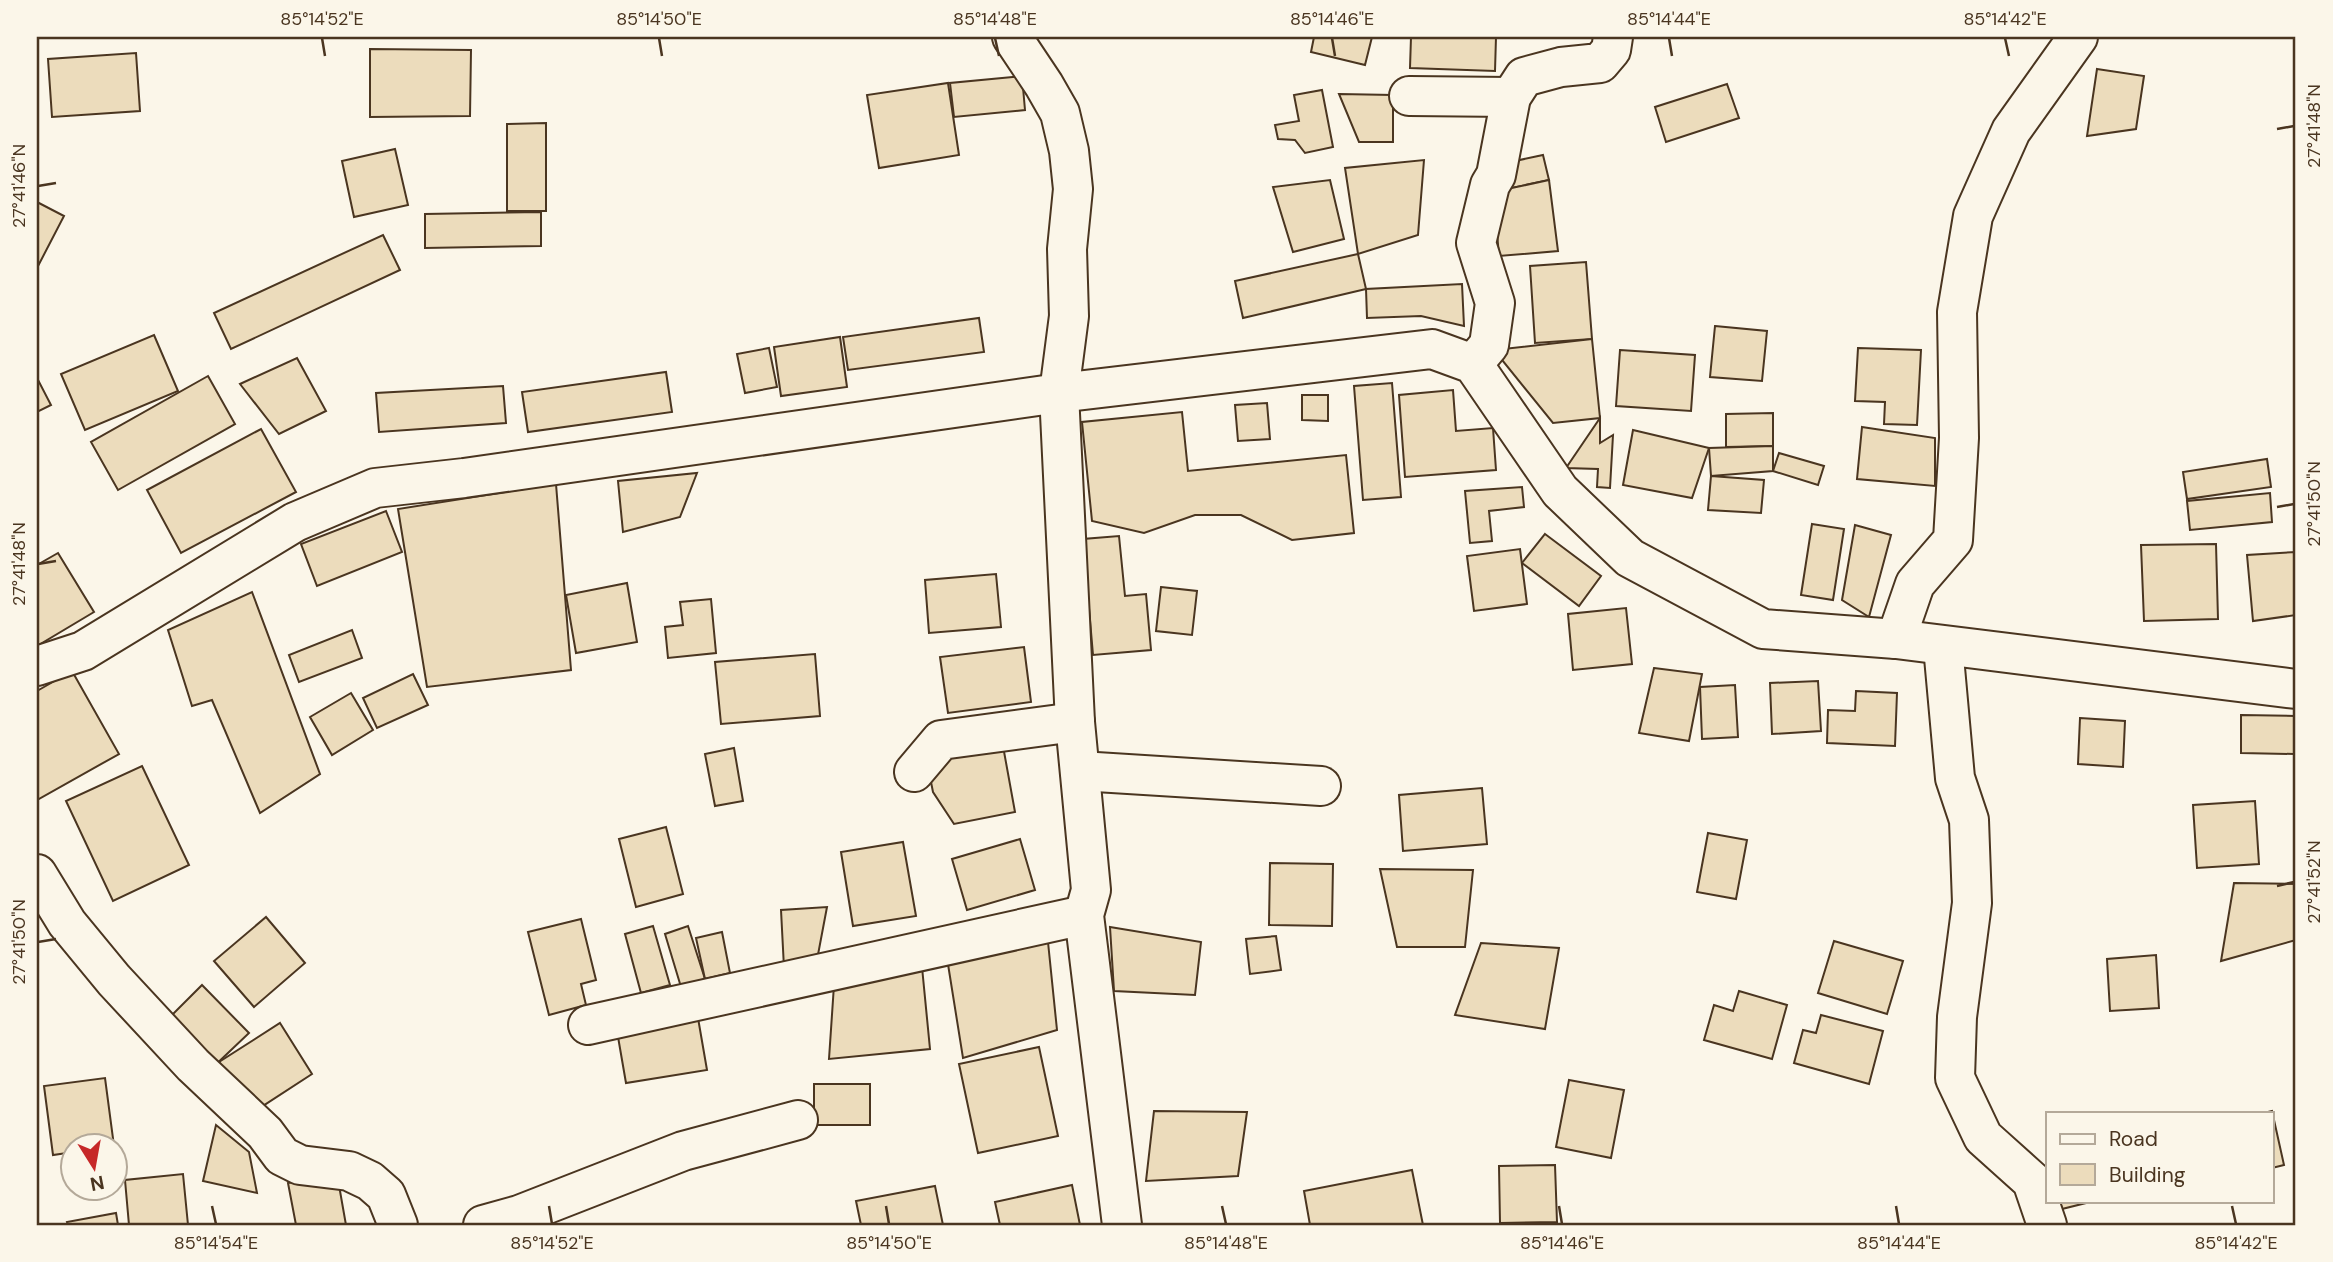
<svg xmlns="http://www.w3.org/2000/svg" width="2333" height="1262" font-family="'DM Sans',sans-serif">
  <style>
    .building { fill: #ecdcbc; stroke: #4a3520; stroke-width: 2 }
    .lines { fill: none; stroke-linecap: round; stroke-linejoin: round }
    .minor-casing { stroke: #4a3520; stroke-width: 42 }
    .minor { stroke: #fbf6e9; stroke-width: 38 }
    .ticks { fill: none; stroke: #4a3520; stroke-width: 2.5 }
    .neatline { fill: none; stroke: #4a3520; stroke-width: 2.5 }
    .ticks-label { font-size: 18px; text-anchor: middle; fill: #4a3520 }
  </style>
  <rect width="100%" height="100%" fill="#fbf6e9"/>
  <g class="building">
    <polygon points="1314,37 1372,37 1365,65 1311,52"/>
    <polygon points="1411,37 1496,37 1495,71 1410,68"/>
    <polygon points="370,49 471,50 470,116 370,117"/>
    <polygon points="136,53 140,111 52,117 48,59"/>
    <polygon points="2097,69 2144,76 2136,129 2087,136"/>
    <polygon points="1022,76 1025,110 954,117 950,83"/>
    <polygon points="948,83 959,155 879,168 867,95"/>
    <polygon points="1727,84 1739,118 1666,142 1655,107"/>
    <polygon points="1322,90 1333,147 1305,153 1295,140 1278,139 1275,125 1299,121 1294,95"/>
    <polygon points="1339,94 1393,95 1393,142 1359,142"/>
    <polygon points="546,123 546,211 507,211 507,124"/>
    <polygon points="395,149 408,205 354,217 342,161"/>
    <polygon points="1543,155 1549,180 1507,189 1501,164"/>
    <polygon points="1424,160 1418,235 1358,254 1345,168"/>
    <polygon points="1330,180 1344,239 1293,252 1273,187"/>
    <polygon points="1549,180 1558,251 1499,256 1493,187 1507,189"/>
    <polygon points="37,202 64,216 37,268"/>
    <polygon points="541,212 541,246 425,248 425,214"/>
    <polygon points="383,235 400,270 231,349 214,313"/>
    <polygon points="1358,254 1366,289 1243,318 1235,281"/>
    <polygon points="1586,262 1592,339 1535,343 1530,266"/>
    <polygon points="1462,284 1464,326 1421,316 1367,318 1366,289"/>
    <polygon points="979,318 984,352 848,370 843,337"/>
    <polygon points="1715,326 1767,331 1762,381 1710,377"/>
    <polygon points="154,335 178,391 85,430 61,374"/>
    <polygon points="840,337 847,387 781,396 774,347"/>
    <polygon points="1592,339 1600,418 1553,423 1494,350"/>
    <polygon points="769,348 777,387 745,393 737,354"/>
    <polygon points="1858,348 1921,350 1917,425 1884,424 1885,402 1855,401"/>
    <polygon points="1620,350 1695,355 1691,411 1616,406"/>
    <polygon points="297,358 326,411 279,434 240,384"/>
    <polygon points="666,372 672,412 528,432 522,392"/>
    <polygon points="208,376 235,424 118,490 91,442"/>
    <polygon points="37,378 51,405 37,412"/>
    <polygon points="1392,383 1401,497 1363,500 1354,386"/>
    <polygon points="503,386 506,423 379,432 376,393"/>
    <polygon points="1453,390 1456,431 1493,428 1496,470 1405,477 1399,395"/>
    <polygon points="1302,395 1328,395 1328,421 1302,420"/>
    <polygon points="1267,403 1270,439 1238,441 1235,405"/>
    <polygon points="1182,412 1188,471 1346,455 1354,533 1292,540 1241,515 1195,515 1144,533 1092,521 1082,422"/>
    <polygon points="1773,413 1773,446 1726,447 1726,414"/>
    <polygon points="1600,418 1600,443 1613,435 1610,488 1597,487 1598,469 1566,468"/>
    <polygon points="1862,427 1935,438 1935,486 1857,479"/>
    <polygon points="261,429 296,492 181,553 147,490"/>
    <polygon points="1633,430 1709,448 1692,498 1623,485"/>
    <polygon points="1773,446 1773,471 1711,476 1709,448"/>
    <polygon points="1779,453 1824,466 1818,485 1773,471"/>
    <polygon points="2267,459 2271,487 2187,499 2183,472"/>
    <polygon points="697,473 680,517 623,532 618,481"/>
    <polygon points="1711,476 1764,480 1761,513 1708,510"/>
    <polygon points="556,484 571,670 427,687 398,509"/>
    <polygon points="1522,487 1524,507 1489,511 1492,541 1470,543 1465,491"/>
    <polygon points="2270,493 2272,522 2190,530 2187,501"/>
    <polygon points="386,511 402,552 317,586 301,544"/>
    <polygon points="1812,524 1844,529 1833,600 1801,595"/>
    <polygon points="1855,525 1891,535 1869,617 1842,600"/>
    <polygon points="1545,534 1601,576 1579,606 1522,563"/>
    <polygon points="1119,536 1125,596 1146,594 1151,650 1093,655 1083,539"/>
    <polygon points="2216,544 2218,619 2144,621 2141,545"/>
    <polygon points="1520,549 1527,604 1474,611 1467,556"/>
    <polygon points="2296,552 2296,615 2253,621 2247,555"/>
    <polygon points="58,553 94,612 37,646 37,565"/>
    <polygon points="996,574 1001,627 929,633 925,580"/>
    <polygon points="627,583 637,642 576,653 566,595"/>
    <polygon points="1161,587 1197,591 1192,635 1156,631"/>
    <polygon points="252,592 320,774 260,813 212,700 192,706 168,630"/>
    <polygon points="711,599 716,653 668,658 665,627 683,625 680,602"/>
    <polygon points="1626,608 1632,664 1573,670 1568,614"/>
    <polygon points="352,630 362,658 299,682 289,655"/>
    <polygon points="1024,647 1031,702 948,713 940,657"/>
    <polygon points="815,654 820,716 721,724 715,662"/>
    <polygon points="1654,668 1702,674 1689,741 1639,733"/>
    <polygon points="72,671 119,754 37,800 37,691"/>
    <polygon points="413,674 428,705 377,728 363,698"/>
    <polygon points="1818,681 1821,731 1772,734 1770,683"/>
    <polygon points="1735,685 1738,737 1702,739 1700,687"/>
    <polygon points="1856,691 1897,693 1895,746 1827,743 1828,710 1855,711"/>
    <polygon points="351,693 373,730 332,755 310,717"/>
    <polygon points="2241,715 2295,716 2294,754 2241,753"/>
    <polygon points="2080,718 2125,721 2123,767 2078,764"/>
    <polygon points="1003,746 1015,812 954,824 933,792 927,762"/>
    <polygon points="734,748 743,801 715,806 705,754"/>
    <polygon points="142,766 189,865 113,901 66,801"/>
    <polygon points="1482,788 1487,844 1403,851 1399,795"/>
    <polygon points="2255,801 2259,864 2197,868 2193,805"/>
    <polygon points="666,827 683,894 636,907 619,839"/>
    <polygon points="1708,833 1747,840 1736,899 1697,892"/>
    <polygon points="1020,839 1035,890 967,910 952,859"/>
    <polygon points="903,842 916,916 853,926 841,852"/>
    <polygon points="1270,863 1333,864 1332,926 1269,925"/>
    <polygon points="1380,869 1473,870 1465,947 1397,947"/>
    <polygon points="2234,883 2296,884 2296,940 2221,961"/>
    <polygon points="827,907 817,960 784,968 781,910"/>
    <polygon points="266,917 305,963 254,1007 214,961"/>
    <polygon points="581,919 596,980 581,984 586,1005 549,1015 528,932"/>
    <polygon points="653,926 670,985 641,993 625,934"/>
    <polygon points="688,926 705,979 681,987 665,934"/>
    <polygon points="1110,927 1201,942 1195,995 1114,991"/>
    <polygon points="722,932 730,973 705,979 696,938"/>
    <polygon points="1276,936 1281,970 1250,974 1246,939"/>
    <polygon points="1834,941 1903,961 1887,1014 1818,993"/>
    <polygon points="1048,942 1057,1030 963,1058 947,958"/>
    <polygon points="1481,943 1559,948 1545,1029 1455,1015"/>
    <polygon points="2156,955 2159,1008 2110,1011 2107,959"/>
    <polygon points="922,967 930,1049 829,1059 834,985"/>
    <polygon points="202,985 249,1033 209,1071 163,1024"/>
    <polygon points="1739,991 1787,1005 1772,1059 1704,1040 1714,1005 1733,1011"/>
    <polygon points="1821,1015 1883,1031 1869,1084 1794,1063 1803,1030 1816,1033"/>
    <polygon points="698,1018 707,1070 626,1083 617,1031"/>
    <polygon points="280,1023 312,1074 252,1113 219,1062"/>
    <polygon points="1039,1047 1058,1136 978,1153 959,1064"/>
    <polygon points="105,1078 114,1146 74,1146 74,1152 53,1155 44,1086"/>
    <polygon points="1569,1080 1624,1090 1611,1158 1556,1147"/>
    <rect x="814" y="1084" width="56" height="41"/>
    <polygon points="1154,1111 1247,1112 1238,1176 1146,1181"/>
    <polygon points="2272,1111 2284,1165 2272,1168 2272,1113 2264,1113"/>
    <polygon points="216,1125 249,1152 257,1193 203,1181"/>
    <polygon points="1555,1165 1557,1222 1500,1223 1499,1166"/>
    <polygon points="1412,1170 1423,1225 1310,1225 1304,1191"/>
    <polygon points="183,1174 188,1225 129,1225 125,1180"/>
    <polygon points="337,1174 346,1225 296,1225 288,1183"/>
    <polygon points="1072,1185 1080,1225 1000,1225 995,1202"/>
    <polygon points="935,1186 943,1225 861,1225 856,1201"/>
    <polygon points="2060,1201 2085,1201 2086,1203 2062,1209"/>
    <polygon points="116,1213 118,1225 68,1225 67,1222"/>
  </g>
  <g class="lines">
    <g class="minor-casing">
      <g id="minor">
        <polyline points="1012,37 1044,85 1060,113 1069,151 1073,189 1067,249 1069,316 1059,393 1075,722 1091,890 1084,915 1122,1225"/>
        <polyline points="1409,96 1511,97"/>
        <polyline points="1473,364 1489,345 1495,303 1476,243 1490,185 1496,175 1511,97 1524,77 1561,67 1600,63 1611,50 1613,37"/>
        <polyline points="1896,639 1915,584 1953,540 1959,438 1957,312 1973,216 2011,131 2078,37"/>
        <polyline points="1943,646 1955,778 1969,820 1972,903 1957,1017 1955,1078 1983,1137 2032,1181 2047,1225"/>
        <polyline points="37,666 83,651 295,522 375,488 464,478 1059,393 1432,349 1473,364 1560,491 1630,558 1763,629 1896,639 2296,689"/>
        <polyline points="1080,771 1321,786"/>
        <polyline points="914,772 941,740 1075,722"/>
        <polyline points="37,874 67,923 114,980 193,1065 265,1133 282,1156 300,1165 349,1171 370,1181 386,1195 398,1225"/>
        <polyline points="588,1025 1084,915"/>
        <polyline points="483,1225 519,1215 683,1151 798,1120"/>
      </g>
    </g>
    <use href="#minor" class="minor"/>
  </g>
  <path class="ticks" d="M322,38L325,56M659,38L662,56M995,38L999,56M1332,38L1335,56M1669,38L1672,56M2005,38L2009,56M2277,129L2294,126M38,186L56,183M2277,507L2294,504M38,564L56,561M2277,886L2294,882M38,942L56,939M212,1206L216,1224M549,1206L552,1224M886,1206L889,1224M1222,1206L1226,1224M1559,1206L1562,1224M1896,1206L1899,1224M2232,1206L2236,1224"/>
  <rect width="2333" height="1262" fill="none" stroke="#fbf6e9" stroke-width="77"/>
  <rect x="2046" y="1112" width="228" height="91" fill="#fbf6e9" stroke="#b4a999" stroke-width="2"/>
  <rect x="2060" y="1134" width="35" height="10" fill="#fbf6e9" stroke="#b4a999" stroke-width="2"/>
  <text x="2109" y="1146" font-size="21" fill="#4a3520">Road</text>
  <rect x="2060" y="1164" width="35" height="21" fill="#ecdcbc" stroke="#b4a999" stroke-width="2"/>
  <text x="2109" y="1182" font-size="21" fill="#4a3520">Building</text>
  <g transform="translate(94 1167) rotate(169)"><circle r="33" fill="#fbf6e9" stroke="#b4a999" stroke-width="2"/>
  <path d="M0-5L12 26L0 18L-12 26Z" fill="#c62828"/>
  <text y="-10" font-size="19" font-weight="bold" text-anchor="middle" fill="#4a3520">N</text>
  </g>
  <rect x="38" y="38" width="2256" height="1186" class="neatline"/>
  <g class="ticks-label">
    <text x="322" y="25">85°14'52"E</text>
    <text x="659" y="25">85°14'50"E</text>
    <text x="995" y="25">85°14'48"E</text>
    <text x="1332" y="25">85°14'46"E</text>
    <text x="1669" y="25">85°14'44"E</text>
    <text x="2005" y="25">85°14'42"E</text>
    <text transform="translate(2314 126) rotate(-90)" y="6">27°41'48"N</text>
    <text transform="translate(19 186) rotate(-90)" y="6">27°41'46"N</text>
    <text transform="translate(2314 504) rotate(-90)" y="6">27°41'50"N</text>
    <text transform="translate(19 564) rotate(-90)" y="6">27°41'48"N</text>
    <text transform="translate(2314 882) rotate(-90)" y="6">27°41'52"N</text>
    <text transform="translate(19 942) rotate(-90)" y="6">27°41'50"N</text>
    <text x="216" y="1249">85°14'54"E</text>
    <text x="552" y="1249">85°14'52"E</text>
    <text x="889" y="1249">85°14'50"E</text>
    <text x="1226" y="1249">85°14'48"E</text>
    <text x="1562" y="1249">85°14'46"E</text>
    <text x="1899" y="1249">85°14'44"E</text>
    <text x="2236" y="1249">85°14'42"E</text>
  </g>
</svg>
